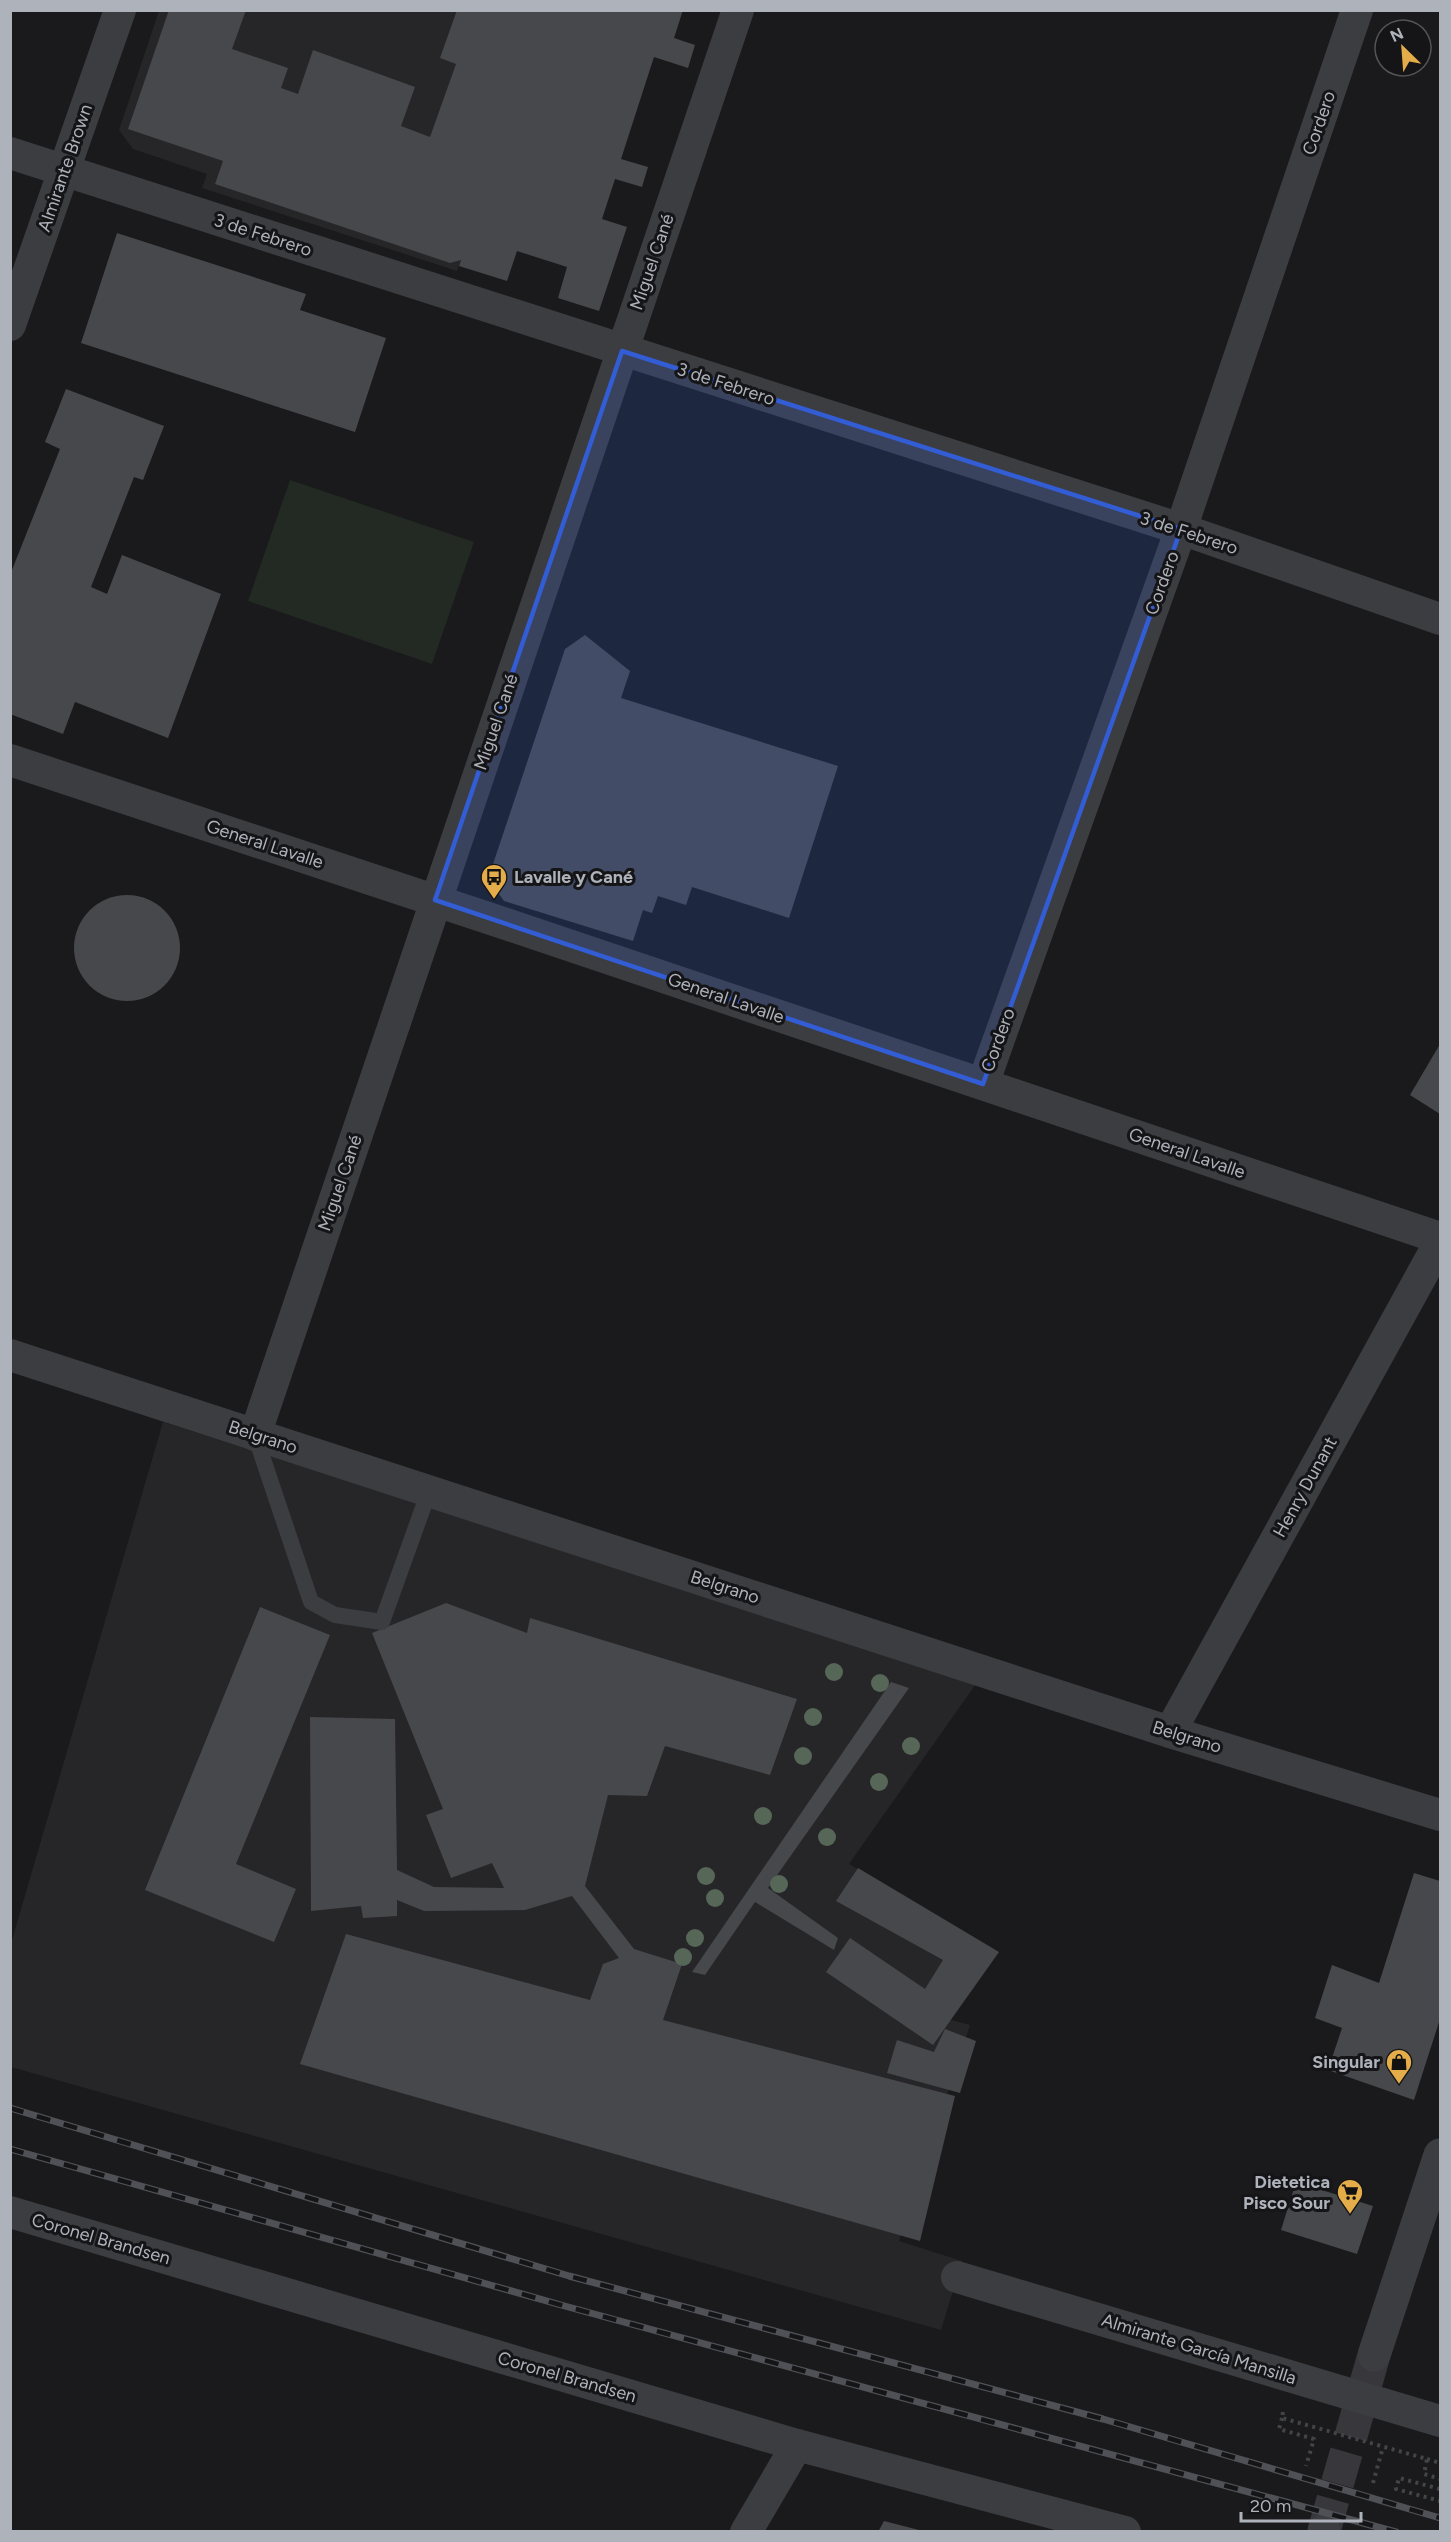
<svg xmlns="http://www.w3.org/2000/svg" width="1451" height="2542" font-family="Figtree,sans-serif">
  <style>
    .built { fill: #262629 }
    .green { fill: #222a23 }
    .building { fill: #47484c }
    .lines { fill: none; stroke-linecap: round; stroke-linejoin: round }
    .tertiary-tunnel { stroke: #38383c; stroke-width: 33; stroke-dasharray: 33 16; stroke-linecap: butt }
    .path { stroke: #424448; stroke-width: 4; stroke-dasharray: 3 4.5; stroke-linecap: butt }
    .service { stroke: #3c3d41; stroke-width: 16 }
    .minor { stroke: #3c3d41; stroke-width: 32 }
    .tertiary { stroke: #3c3d41; stroke-width: 33 }
    .rail-casing { stroke: #4f5156; stroke-width: 7 }
    .rail { stroke: #151517; stroke-width: 4.5; stroke-dasharray: 14; stroke-linecap: butt }
    .tree { fill: #566657 }
    .marked { fill: #335dd4; fill-opacity: 0.2; stroke: #335dd4; stroke-width: 4.5; stroke-linejoin: round }
    .labels { text-anchor: middle; dominant-baseline: central; stroke-width: 6; stroke-linejoin: round; paint-order: stroke }
    .street-label { font-size: 18px; fill: #aeb2bb; stroke: #151517 }
    .poi-label { font-size: 18px; font-weight: bold; fill: #aeb2bb; stroke: #151517; text-anchor: end }
  </style>
  <rect width="100%" height="100%" fill="#1a1a1c"/>
  <g class="built">
    <polygon points="159,11 547,11 457,271 202,188 207,174 133,149 119,130"/>
    <polygon points="163,1422 978,1681 849,1864 983,1943 936,2016 970,2025 899,2241 962,2261 941,2330 11,2067 10,1947"/>
  </g>
  <polygon class="green" points="290,480 474,542 432,664 248,601"/>
  <g class="building">
    <polygon points="169,10 246,10 232,49 288,68 281,88 298,94 313,50 415,87 401,126 430,137 456,64 440,58 457,10 683,10 674,38 695,45 688,68 654,57 621,159 648,167 642,187 615,179 602,219 627,227 599,311 558,298 567,267 517,251 507,281 459,266 461,260 450,263 215,184 223,161 128,129"/>
    <polygon points="117,233 306,294 300,310 386,338 355,432 81,343"/>
    <polygon points="66,389 164,426 143,480 134,477 91,587 107,594 122,555 221,594 168,738 75,702 63,734 10,714 10,575 60,449 45,442"/>
    <polygon points="585,635 630,671 621,698 838,766 789,918 692,887 686,905 658,896 652,913 643,910 633,941 504,901 488,879 565,649"/>
    <circle cx="127" cy="948" r="53"/>
    <polygon points="1440,1044 1440,1114 1410,1095"/>
    <polygon points="446,1603 527,1633 530,1618 797,1699 770,1775 665,1746 647,1796 608,1795 585,1886 634,1949 682,1964 663,2020 955,2096 920,2241 300,2064 346,1934 590,2000 603,1964 619,1958 572,1896 525,1910 424,1911 397,1900 397,1916 363,1918 361,1906 311,1911 310,1717 395,1719 397,1870 434,1887 504,1888 492,1863 451,1878 426,1815 443,1809 372,1633"/>
    <polygon points="260,1607 330,1635 236,1864 296,1889 274,1942 145,1890"/>
    <polygon points="891,1682 909,1688 768,1888 838,1938 834,1950 755,1902 705,1975 692,1972"/>
    <polygon points="858,1868 999,1952 933,2045 826,1972 850,1938 925,1989 943,1960 836,1901"/>
    <polygon points="1414,1873 1440,1881 1440,2019 1414,2100 1328,2070 1342,2028 1315,2018 1332,1965 1379,1983"/>
    <polygon points="945,2029 976,2041 960,2093 887,2073 897,2040 934,2052"/>
    <polygon points="1296,2182 1373,2206 1357,2254 1281,2230"/>
    <polygon points="884,2521 923,2531 923,2532 878,2532"/>
  </g>
  <g class="lines">
    <polyline class="tertiary-tunnel" points="1324,2531 1374,2355"/>
    <g class="path">
      <polyline points="1283,2412 1282,2418 1427,2459 1424,2474 1440,2479"/>
      <polyline points="1282,2418 1279,2429 1314,2439 1306,2466"/>
      <polyline points="1427,2459 1440,2463"/>
      <polyline points="1373,2483 1383,2447"/>
      <polyline points="1440,2489 1399,2478 1396,2489 1440,2501"/>
    </g>
    <polyline class="service" points="255,1435 311,1602 335,1615 382,1622 429,1491"/>
    <g class="minor">
      <polyline points="10,153 1181,529 1440,619"/>
      <polyline points="10,325 120,10"/>
      <polyline points="10,760 488,918 1440,1238"/>
      <polyline points="983,1084 1181,529 1357,10"/>
      <polyline points="10,1355 1170,1732 1440,1815"/>
      <polyline points="255,1435 738,10"/>
      <polyline points="1170,1732 1440,1242"/>
      <polyline points="10,2212 797,2445 1125,2532"/>
      <polyline points="957,2277 1440,2421"/>
      <polyline points="746,2532 797,2445"/>
    </g>
    <g class="tertiary">
      <polyline points="1374,2355 1440,2155"/>
      <polyline points="1324,2532 1324,2531"/>
    </g>
    <g class="rail-casing">
      <g id="rail">
        <polyline points="10,2108 569,2276 1103,2419 1440,2518"/>
        <polyline points="10,2149 561,2305 1396,2532"/>
      </g>
    </g>
    <use href="#rail" class="rail"/>
  </g>
  <g class="tree">
    <circle cx="834" cy="1672" r="9"/>
    <circle cx="880" cy="1683" r="9"/>
    <circle cx="813" cy="1717" r="9"/>
    <circle cx="911" cy="1746" r="9"/>
    <circle cx="803" cy="1756" r="9"/>
    <circle cx="879" cy="1782" r="9"/>
    <circle cx="763" cy="1816" r="9"/>
    <circle cx="827" cy="1837" r="9"/>
    <circle cx="706" cy="1876" r="9"/>
    <circle cx="779" cy="1884" r="9"/>
    <circle cx="715" cy="1898" r="9"/>
    <circle cx="695" cy="1938" r="9"/>
    <circle cx="683" cy="1957" r="9"/>
  </g>
  <path class="marked" d="M622,351L1181,529L983,1084L435,900Z"/>
  <defs>
    <g id="bus-pin" transform="scale(1.35)"><path d="M0 17L-7.5 6A9.5 9.5 0 1 1 7.5 6Z" fill="#e5ad49" stroke="#151517"/><path d="M-5-6H5V4H4V6H2V4H-2V6H-4V4H-5ZM-3.5-4V0h7V-4ZM-3.5 1.2v1.5H-2V1.2ZM2 1.2v1.5H3.5V1.2Z" fill="#111"/></g>
    <g id="shop-pin" transform="scale(1.35)"><path d="M0 17L-7.5 6A9.5 9.5 0 1 1 7.5 6Z" fill="#e5ad49" stroke="#151517"/><path d="M-5-2.5h2.3a2.7 3.5 0 0 1 5.4 0H5L5.5 6h-11ZM-1.5-2.5h3a1.5 2.3 0 0 0-3 0Z" fill="#111"/></g>
    <g id="supermarket-pin" transform="scale(1.35)"><path d="M0 17L-7.5 6A9.5 9.5 0 1 1 7.5 6Z" fill="#e5ad49" stroke="#151517"/><path d="M-6-5.5h2.5l.6 2H6L4.5 2H-2.5L-4.4-4H-6ZM-1.5 3.2a1.3 1.3 0 1 0 .1 0ZM3 3.2a1.3 1.3 0 1 0 .1 0Z" fill="#111"/></g>
  </defs>
  <g fill-rule="evenodd">
    <use href="#bus-pin" x="494" y="877"/>
    <use href="#shop-pin" x="1399" y="2062"/>
    <use href="#supermarket-pin" x="1350" y="2192"/>
  </g>
  <g class="labels">
    <g class="street-label">
      <text transform="translate(1319 123) rotate(-71)">Cordero</text>
      <text transform="translate(65 168) rotate(-71)">Almirante Brown</text>
      <text transform="translate(263 235) rotate(18)">3 de Febrero</text>
      <text transform="translate(652 262) rotate(-71)">Miguel Cané</text>
      <text transform="translate(726 384) rotate(18)">3 de Febrero</text>
      <text transform="translate(1189 533) rotate(18)">3 de Febrero</text>
      <text transform="translate(1162 583) rotate(-70)">Cordero</text>
      <text transform="translate(496 722) rotate(-71)">Miguel Cané</text>
      <text transform="translate(265 844) rotate(18)">General Lavalle</text>
      <text transform="translate(726 998) rotate(19)">General Lavalle</text>
      <text transform="translate(998 1040) rotate(-70)">Cordero</text>
      <text transform="translate(1187 1153) rotate(19)">General Lavalle</text>
      <text transform="translate(340 1183) rotate(-71)">Miguel Cané</text>
      <text transform="translate(263 1437) rotate(18)">Belgrano</text>
      <text transform="translate(1305 1487) rotate(-61)">Henry Dunant</text>
      <text transform="translate(725 1587) rotate(18)">Belgrano</text>
      <text transform="translate(1187 1737) rotate(17)">Belgrano</text>
      <text transform="translate(101 2239) rotate(16)">Coronel Brandsen</text>
      <text transform="translate(1199 2349) rotate(17)">Almirante García Mansilla</text>
      <text transform="translate(567 2377) rotate(16)">Coronel Brandsen</text>
    </g>
    <g class="poi-label">
      <text x="514" y="877" text-anchor="start">Lavalle y Cané</text>
      <text x="1380" y="2062">Singular</text>
      <text x="1330" y="2182">Dietetica<tspan x="1330" dy="21">Pisco Sour</tspan></text>
    </g>
  </g>
  <rect width="1451" height="2542" fill="none" stroke="#aeb2bb" stroke-width="24"/>
  <g transform="translate(1403 48) rotate(335)"><circle r="28" fill="#151517" stroke="#525459" stroke-width="1.5"/>
  <path d="M0-4.5L10 22L0 15L-10 22Z" fill="#e5ad49"/>
  <text y="-9" font-size="16" font-weight="bold" text-anchor="middle" fill="#aeb2bb">N</text>
  </g>
  <path d="M1241 2512v9h120v-9" fill="none" stroke="#aeb2bb" stroke-width="3"/>
  <text x="1250" y="2512" font-size="18" fill="#aeb2bb" stroke="#151517" stroke-width="4.5" paint-order="stroke">20 m</text>
</svg>
